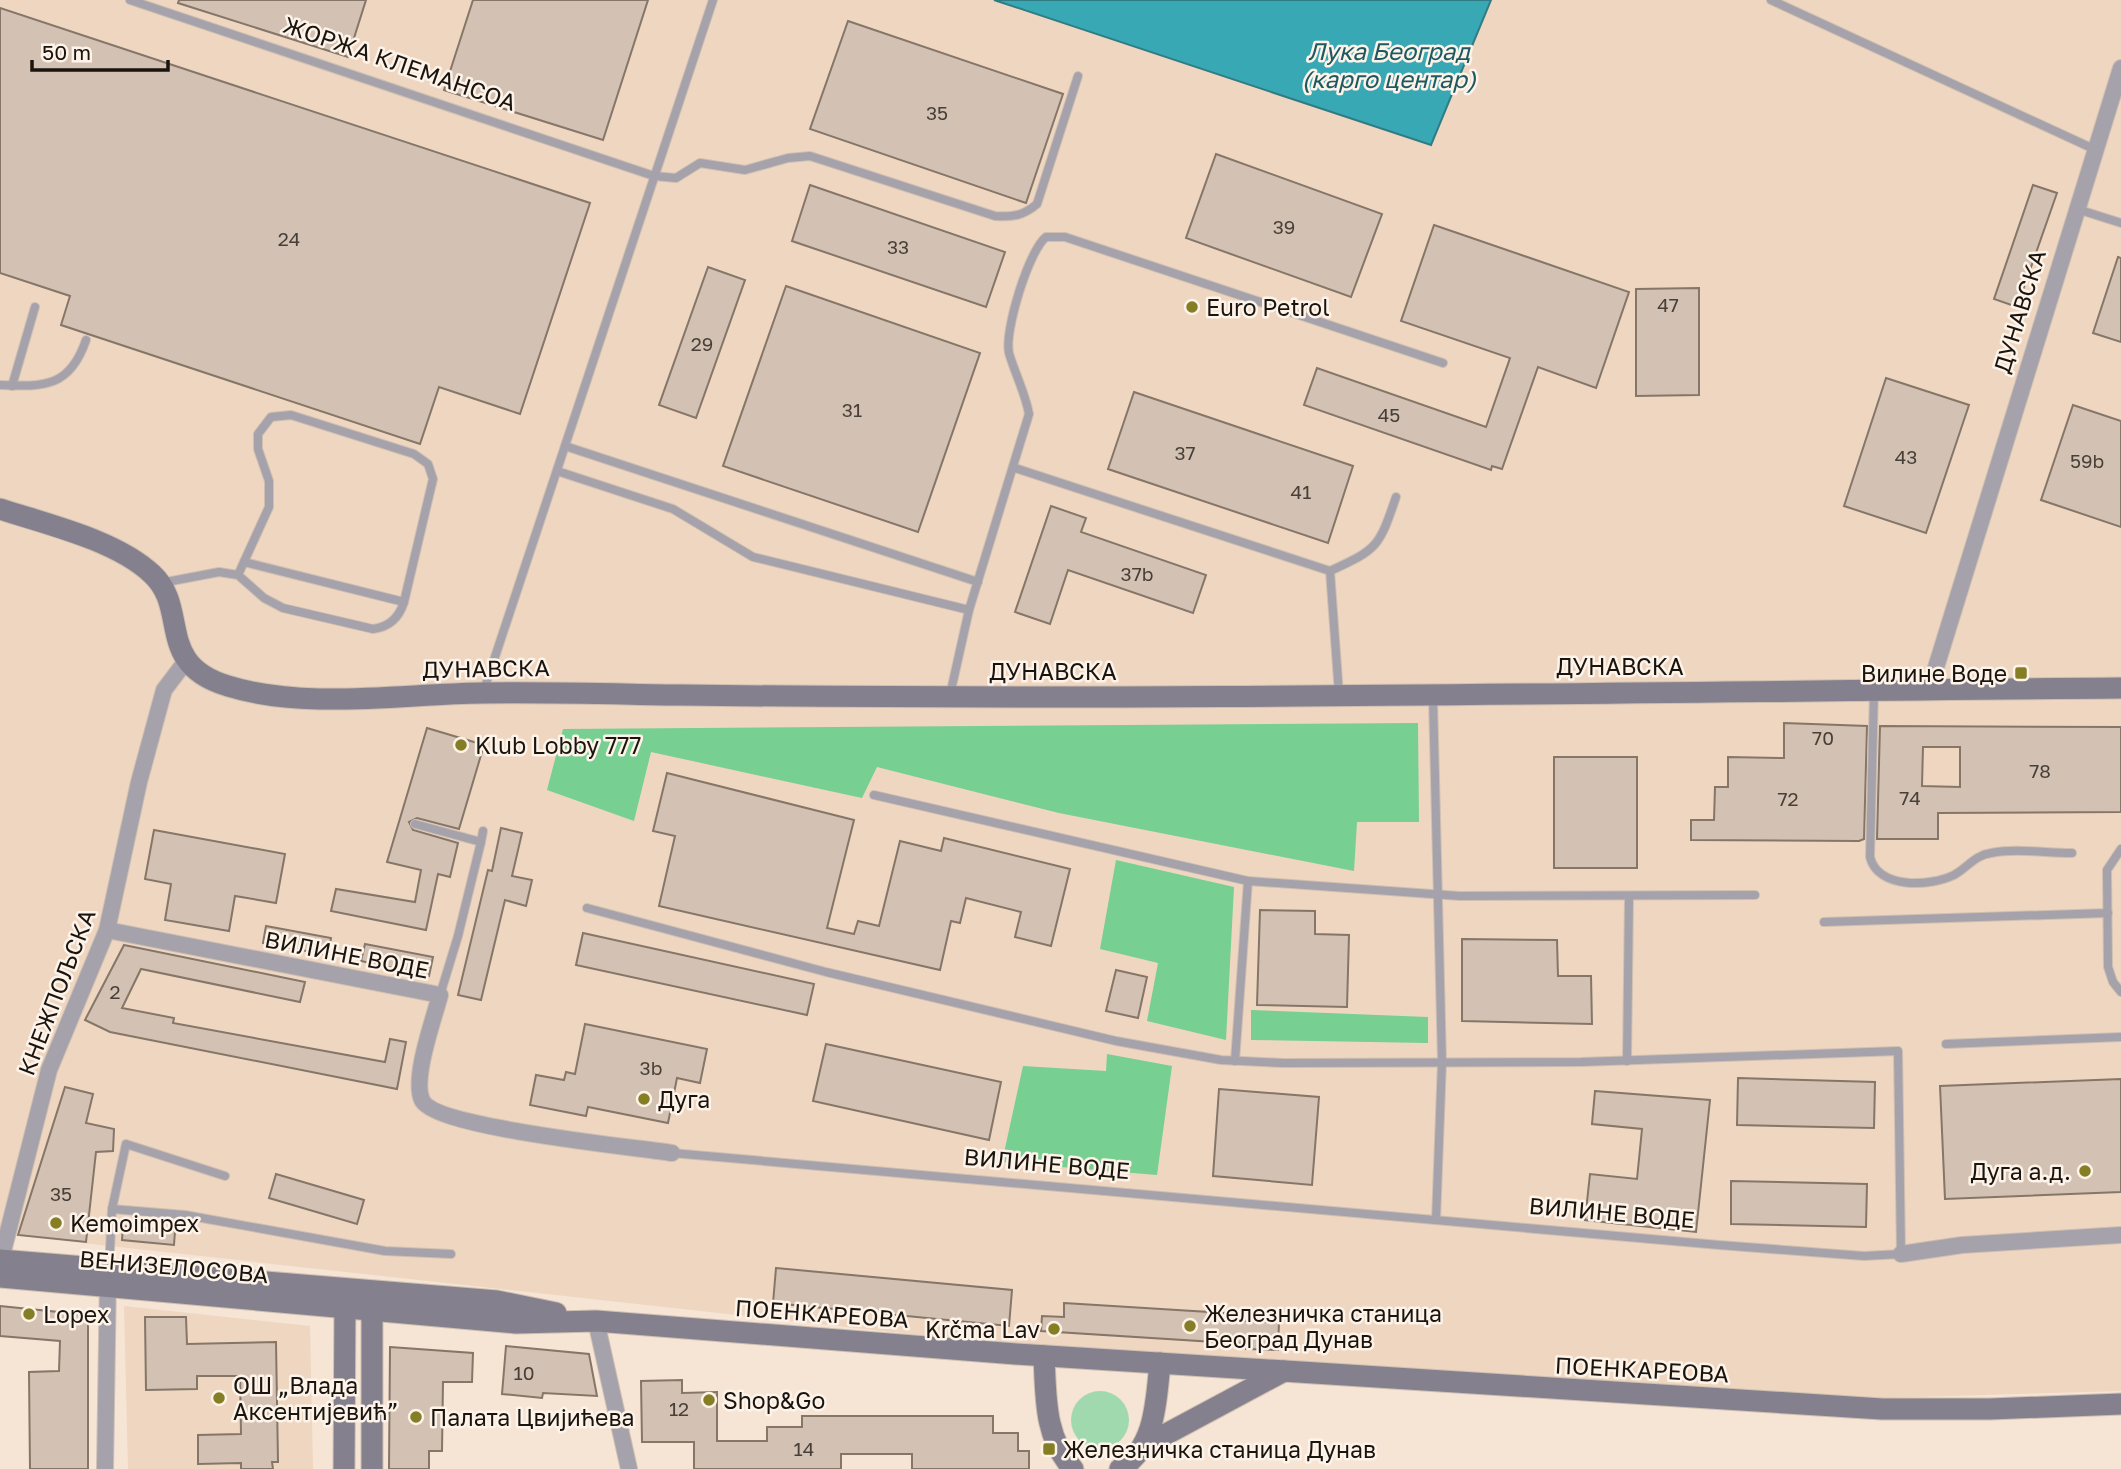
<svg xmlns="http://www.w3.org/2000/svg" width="2121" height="1469" font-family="'Golos Text',sans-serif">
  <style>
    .built { fill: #eed6c1 }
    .green { fill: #a0d9ae }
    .forest { fill: #77cf91 }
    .water { fill: #39a8b5; stroke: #307c83; stroke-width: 2 }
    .building { fill: #d3c2b3; stroke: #857668; stroke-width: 2; fill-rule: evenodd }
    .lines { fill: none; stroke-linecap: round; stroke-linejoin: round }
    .lane-casing { stroke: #cebfb1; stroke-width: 10 }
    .street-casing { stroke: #cebfb1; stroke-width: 18 }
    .secondary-casing { stroke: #cebfb1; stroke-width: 23 }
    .lane { stroke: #a5a2ab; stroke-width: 8 }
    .street { stroke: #a5a2ab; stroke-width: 16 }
    .secondary { stroke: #84808d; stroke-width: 21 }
    .poi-dot { fill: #857e25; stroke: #fdf3e9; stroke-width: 2.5 }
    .labels { text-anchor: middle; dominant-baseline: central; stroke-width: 5; stroke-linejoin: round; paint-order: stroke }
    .number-label { font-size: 19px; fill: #484038 }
    .street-label { font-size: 23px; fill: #1a140f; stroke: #fdf3e9 }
    .poi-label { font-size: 23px; fill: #1a140f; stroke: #fdf3e9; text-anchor: start }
    .water-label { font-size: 24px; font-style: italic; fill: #1d5961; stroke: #fdf3e9 }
  </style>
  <rect width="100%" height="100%" fill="#f6e4d5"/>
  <g class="built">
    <polygon points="0,0 2121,0 2121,1391 1881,1398 1056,1350 0,1234"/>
    <polygon points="124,1306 310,1326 313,1469 128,1469"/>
  </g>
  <circle class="green" cx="1100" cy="1420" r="29"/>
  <g class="forest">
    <polygon points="1418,723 1419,822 1357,822 1354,871 1059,813 877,767 862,798 651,752 634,821 547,790 563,729"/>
    <polygon points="1116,860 1234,887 1226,1040 1147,1021 1158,963 1100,949"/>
    <polygon points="1251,1010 1428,1017 1428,1043 1251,1040"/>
    <polygon points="1107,1054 1172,1066 1157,1175 1002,1162 1023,1066 1106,1071"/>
  </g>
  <polygon class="water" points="994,0 1491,0 1431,145"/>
  <g class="building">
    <polygon points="179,0 366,0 348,57 178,3"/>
    <polygon points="473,0 648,0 603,140 444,90"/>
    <polygon points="0,8 590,203 520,414 439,387 420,444 61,325 70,296 0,273"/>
    <polygon points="848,21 1063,94 1026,203 810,129"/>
    <polygon points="1216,154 1382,214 1351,297 1186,238"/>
    <polygon points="810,185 1005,252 986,307 792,241"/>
    <polygon points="2033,185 2057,193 2017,307 1994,299"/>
    <polygon points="1434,225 1629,292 1596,388 1538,367 1502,469 1492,466 1491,470 1304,405 1317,368 1486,427 1510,358 1401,321"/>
    <polygon points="2118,257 2121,258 2121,342 2093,333"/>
    <polygon points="708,267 745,280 696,418 659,405"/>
    <polygon points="786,286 980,353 918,532 723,466"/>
    <polygon points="1699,288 1699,395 1636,396 1636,289"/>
    <polygon points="1886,378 1969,405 1926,533 1844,506"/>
    <polygon points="1134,392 1353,466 1328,543 1108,469"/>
    <polygon points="2073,405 2121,421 2121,527 2041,500"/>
    <polygon points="1051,506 1086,518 1081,532 1206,575 1193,613 1068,570 1050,624 1015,612"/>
    <polygon points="1784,723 1867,726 1864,839 1859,841 1691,840 1691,820 1714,820 1715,787 1728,787 1728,757 1784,758"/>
    <path d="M1880,726L2121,727V812L1938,813V839H1877ZM1923,747H1960V787L1922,786Z"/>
    <polygon points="427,728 484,745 459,829 417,818 409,822 413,830 458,843 450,877 438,874 426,930 331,911 336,889 415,902 421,870 387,862"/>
    <rect x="1554" y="757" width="83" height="111"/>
    <polygon points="667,773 854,820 827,928 854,934 858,921 879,926 900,841 941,851 944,838 1070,869 1051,946 1015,937 1021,912 966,898 960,923 951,921 940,970 659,906 675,836 653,831"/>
    <polygon points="501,828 522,833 512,876 532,880 526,906 505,900 481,1000 458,995 488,870 492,871"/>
    <polygon points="154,830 285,854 276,903 235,896 229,931 165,920 171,884 145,879"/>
    <polygon points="1260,910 1315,911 1315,934 1349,935 1347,1007 1257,1005"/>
    <polygon points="266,926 331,938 328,955 263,943"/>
    <polygon points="583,933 814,984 807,1015 576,965"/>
    <polygon points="1462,939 1557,940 1558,976 1591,976 1592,1024 1462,1021"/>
    <polygon points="365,944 433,957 429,976 361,961"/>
    <polygon points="124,945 305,982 300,1002 141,969 122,1008 174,1018 173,1023 385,1062 390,1039 406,1042 397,1089 110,1032 85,1020"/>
    <polygon points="1116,970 1147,977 1138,1018 1106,1011"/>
    <polygon points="585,1024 707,1049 700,1083 677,1078 668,1123 588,1107 586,1116 530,1105 536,1075 564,1080 566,1072 575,1074"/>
    <polygon points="826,1044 1001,1082 989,1140 813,1101"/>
    <polygon points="1738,1078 1875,1082 1874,1128 1737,1125"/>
    <polygon points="2121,1079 2121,1192 1945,1199 1940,1086"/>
    <polygon points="65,1087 93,1094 86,1123 114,1129 113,1151 96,1152 86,1242 18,1235"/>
    <polygon points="1219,1089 1319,1097 1312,1185 1213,1176"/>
    <polygon points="1595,1091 1710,1100 1696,1232 1585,1220 1590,1174 1637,1179 1642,1129 1592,1124"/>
    <polygon points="276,1174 364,1200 357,1224 269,1198"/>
    <polygon points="1731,1181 1867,1184 1866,1227 1731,1224"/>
    <polygon points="123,1226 175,1231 174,1245 122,1240"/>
    <polygon points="776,1268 1012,1290 1009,1326 773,1303"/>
    <polygon points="1064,1303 1241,1314 1240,1321 1279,1322 1278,1350 1246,1349 1246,1344 1041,1331 1042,1316 1064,1317"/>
    <polygon points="0,1306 88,1315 88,1469 30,1469 29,1372 59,1371 60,1341 0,1336"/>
    <polygon points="145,1317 186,1317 187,1344 276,1342 278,1462 272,1462 273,1469 241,1469 241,1463 198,1464 198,1435 241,1434 240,1376 197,1376 197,1389 146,1390"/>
    <polygon points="506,1346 589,1354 597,1396 543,1393 542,1398 502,1394"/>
    <polygon points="390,1347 473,1353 472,1382 443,1382 442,1451 429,1451 429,1469 389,1469"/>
    <polygon points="682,1380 682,1393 717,1392 717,1441 767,1441 767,1427 802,1427 802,1416 993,1416 993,1433 1018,1433 1018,1451 1029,1451 1029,1469 912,1469 912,1454 841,1454 841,1469 694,1469 694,1442 642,1442 641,1381"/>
  </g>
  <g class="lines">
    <g class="lane-casing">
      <g id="lane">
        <path d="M130,0L654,176L676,178L700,163L745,170L788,158L810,156L995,216C1013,217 1023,216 1037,204L1078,76"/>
        <polyline points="1771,0 2096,150"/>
        <polyline points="2077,209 2121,223"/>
        <path d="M0,385C45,387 70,387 86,340"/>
        <polyline points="12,386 35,307"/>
        <polyline points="565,446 978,582"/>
        <polyline points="1015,468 1330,571"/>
        <polyline points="557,471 673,509 753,557 969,610"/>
        <polyline points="244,562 404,602"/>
        <polyline points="1330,571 1339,694"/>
        <path d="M1330,571C1378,549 1379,547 1396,497"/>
        <path d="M161,583L219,572L238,575L264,598L283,608L373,629C389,627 399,618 404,602L433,479L428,464L414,454L291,415L271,417L258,434V449L269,481V507L238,575"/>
        <polyline points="484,690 713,0"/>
        <path d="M1874,691L1870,857C1878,889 1929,887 1954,875C1967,868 1975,855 1991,853C2016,848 2046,853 2072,853"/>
        <path d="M950,695L969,610L1029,414C1025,392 1015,374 1009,353C1004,331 1029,250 1046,237H1065L1443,363"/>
        <polyline points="1433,698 1442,1062 1436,1220"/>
        <polyline points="874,795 1248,881 1460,896 1755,895"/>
        <polyline points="415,824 481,842 458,936 440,995"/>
        <polyline points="481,842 483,831"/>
        <polyline points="2121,849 2107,870 2108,967 2113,982 2121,992"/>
        <polyline points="587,908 826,972 1116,1041 1221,1060 1283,1063 1581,1062 1898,1051 1901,1254 1864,1256 1719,1245 672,1153"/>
        <polyline points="1824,922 2108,913"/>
        <polyline points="1946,1044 2121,1037"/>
        <polyline points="1235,1061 1248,881"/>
        <polyline points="1627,1061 1629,897"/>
        <polyline points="112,1209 185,1215 385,1251 451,1254"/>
        <polyline points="109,1269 112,1209 126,1144 225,1176"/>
      </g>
    </g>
    <g class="street-casing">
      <g id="street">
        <polyline points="1929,690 2121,68"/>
        <path d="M107,930L440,995C434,1019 412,1078 422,1100C435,1128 634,1147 672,1153"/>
        <polyline points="1901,1254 1962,1245 2121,1235"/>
        <polyline points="0,1263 49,1070 107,930 139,782 164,690 186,661"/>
        <polyline points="596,1321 629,1469"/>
        <polyline points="105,1469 108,1275"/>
      </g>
    </g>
    <g class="secondary-casing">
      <g id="secondary">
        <path d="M0,509C46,524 116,540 152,574C190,609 154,664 228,686C305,710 401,694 482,693C548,692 615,694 681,695C1161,701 1641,692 2121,688"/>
        <polyline points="0,1260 497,1301 556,1313"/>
        <polyline points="0,1277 516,1323 596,1321 1016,1354 1882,1409 1990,1409 2121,1404"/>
        <polyline points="372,1296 372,1469"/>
        <path d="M1044,1356C1046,1397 1044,1437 1073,1469"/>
        <polyline points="1144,1446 1284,1371"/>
        <polyline points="344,1469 345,1296"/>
        <path d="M1120,1469C1156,1447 1156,1401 1160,1363"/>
      </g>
    </g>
    <use href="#lane" class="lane"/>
    <use href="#street" class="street"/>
    <use href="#secondary" class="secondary"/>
  </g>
  <g class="poi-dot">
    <circle cx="1192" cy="307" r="7"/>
    <rect x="2014" y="666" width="14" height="14" rx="3.5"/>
    <circle cx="461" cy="745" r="7"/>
    <circle cx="644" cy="1099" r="7"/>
    <circle cx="2085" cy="1171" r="7"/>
    <circle cx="56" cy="1223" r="7"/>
    <circle cx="29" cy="1314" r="7"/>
    <circle cx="1190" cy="1326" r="7"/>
    <circle cx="1054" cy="1329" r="7"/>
    <circle cx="219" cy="1398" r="7"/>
    <circle cx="709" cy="1400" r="7"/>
    <circle cx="416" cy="1417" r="7"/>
    <rect x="1042" y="1442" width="14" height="14" rx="3.5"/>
  </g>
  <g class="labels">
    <g class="number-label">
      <text x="937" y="112">35</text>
      <text x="1284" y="226">39</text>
      <text x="289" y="238">24</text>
      <text x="898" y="246">33</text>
      <text x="1668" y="304">47</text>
      <text x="702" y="343">29</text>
      <text x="852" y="409">31</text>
      <text x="1389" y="414">45</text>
      <text x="1185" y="452">37</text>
      <text x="1906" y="456">43</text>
      <text x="2087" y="460">59b</text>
      <text x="1301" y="491">41</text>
      <text x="1137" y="573">37b</text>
      <text x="1823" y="737">70</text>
      <text x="2040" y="770">78</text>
      <text x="1910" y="797">74</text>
      <text x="1788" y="798">72</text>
      <text x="115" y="991">2</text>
      <text x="651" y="1067">3b</text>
      <text x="61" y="1193">35</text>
      <text x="524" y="1372">10</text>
      <text x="679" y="1408">12</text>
      <text x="804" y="1448">14</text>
    </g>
    <g class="street-label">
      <text transform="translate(400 63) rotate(19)">ЖОРЖА КЛЕМАНСОА</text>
      <text transform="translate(2019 311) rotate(-73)">ДУНАВСКА</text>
      <text x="1620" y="666">ДУНАВСКА</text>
      <text transform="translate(486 668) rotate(-1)">ДУНАВСКА</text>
      <text x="1053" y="671">ДУНАВСКА</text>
      <text transform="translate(347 954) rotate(11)">ВИЛИНЕ ВОДЕ</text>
      <text transform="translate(56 992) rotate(-69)">КНЕЖПОЉСКА</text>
      <text transform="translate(1047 1163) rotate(5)">ВИЛИНЕ ВОДЕ</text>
      <text transform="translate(1612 1212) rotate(5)">ВИЛИНЕ ВОДЕ</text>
      <text transform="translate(174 1266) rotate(5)">ВЕНИЗЕЛОСОВА</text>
      <text transform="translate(822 1313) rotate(4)">ПОЕНКАРЕОВА</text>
      <text transform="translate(1642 1369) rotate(3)">ПОЕНКАРЕОВА</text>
    </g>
    <g class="poi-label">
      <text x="1206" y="307">Euro Petrol</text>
      <text x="2007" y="673" text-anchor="end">Вилине Воде</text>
      <text x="475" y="745">Klub Lobby 777</text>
      <text x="658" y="1099">Дуга</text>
      <text x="2071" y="1171" text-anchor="end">Дуга а.д.</text>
      <text x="70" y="1223">Kemoimpex</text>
      <text x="1204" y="1313">Железничка станица<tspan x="1204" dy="26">Београд Дунав</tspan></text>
      <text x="43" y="1314">Lopex</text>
      <text x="1040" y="1329" text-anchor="end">Krčma Lav</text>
      <text x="233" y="1385">ОШ „Влада<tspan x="233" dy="26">Аксентијевић”</tspan></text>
      <text x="723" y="1400">Shop&amp;Go</text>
      <text x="430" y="1417">Палата Цвијићева</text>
      <text x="1063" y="1449">Железничка станица Дунав</text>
    </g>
    <g class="water-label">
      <text x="1389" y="50">Лука Београд<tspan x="1389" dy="28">(карго центар)</tspan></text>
    </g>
  </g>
  <path d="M32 60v10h136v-10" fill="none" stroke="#1a140f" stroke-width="3.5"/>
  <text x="42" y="60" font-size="21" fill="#1a140f" stroke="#fdf3e9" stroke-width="5" paint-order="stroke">50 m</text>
</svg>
